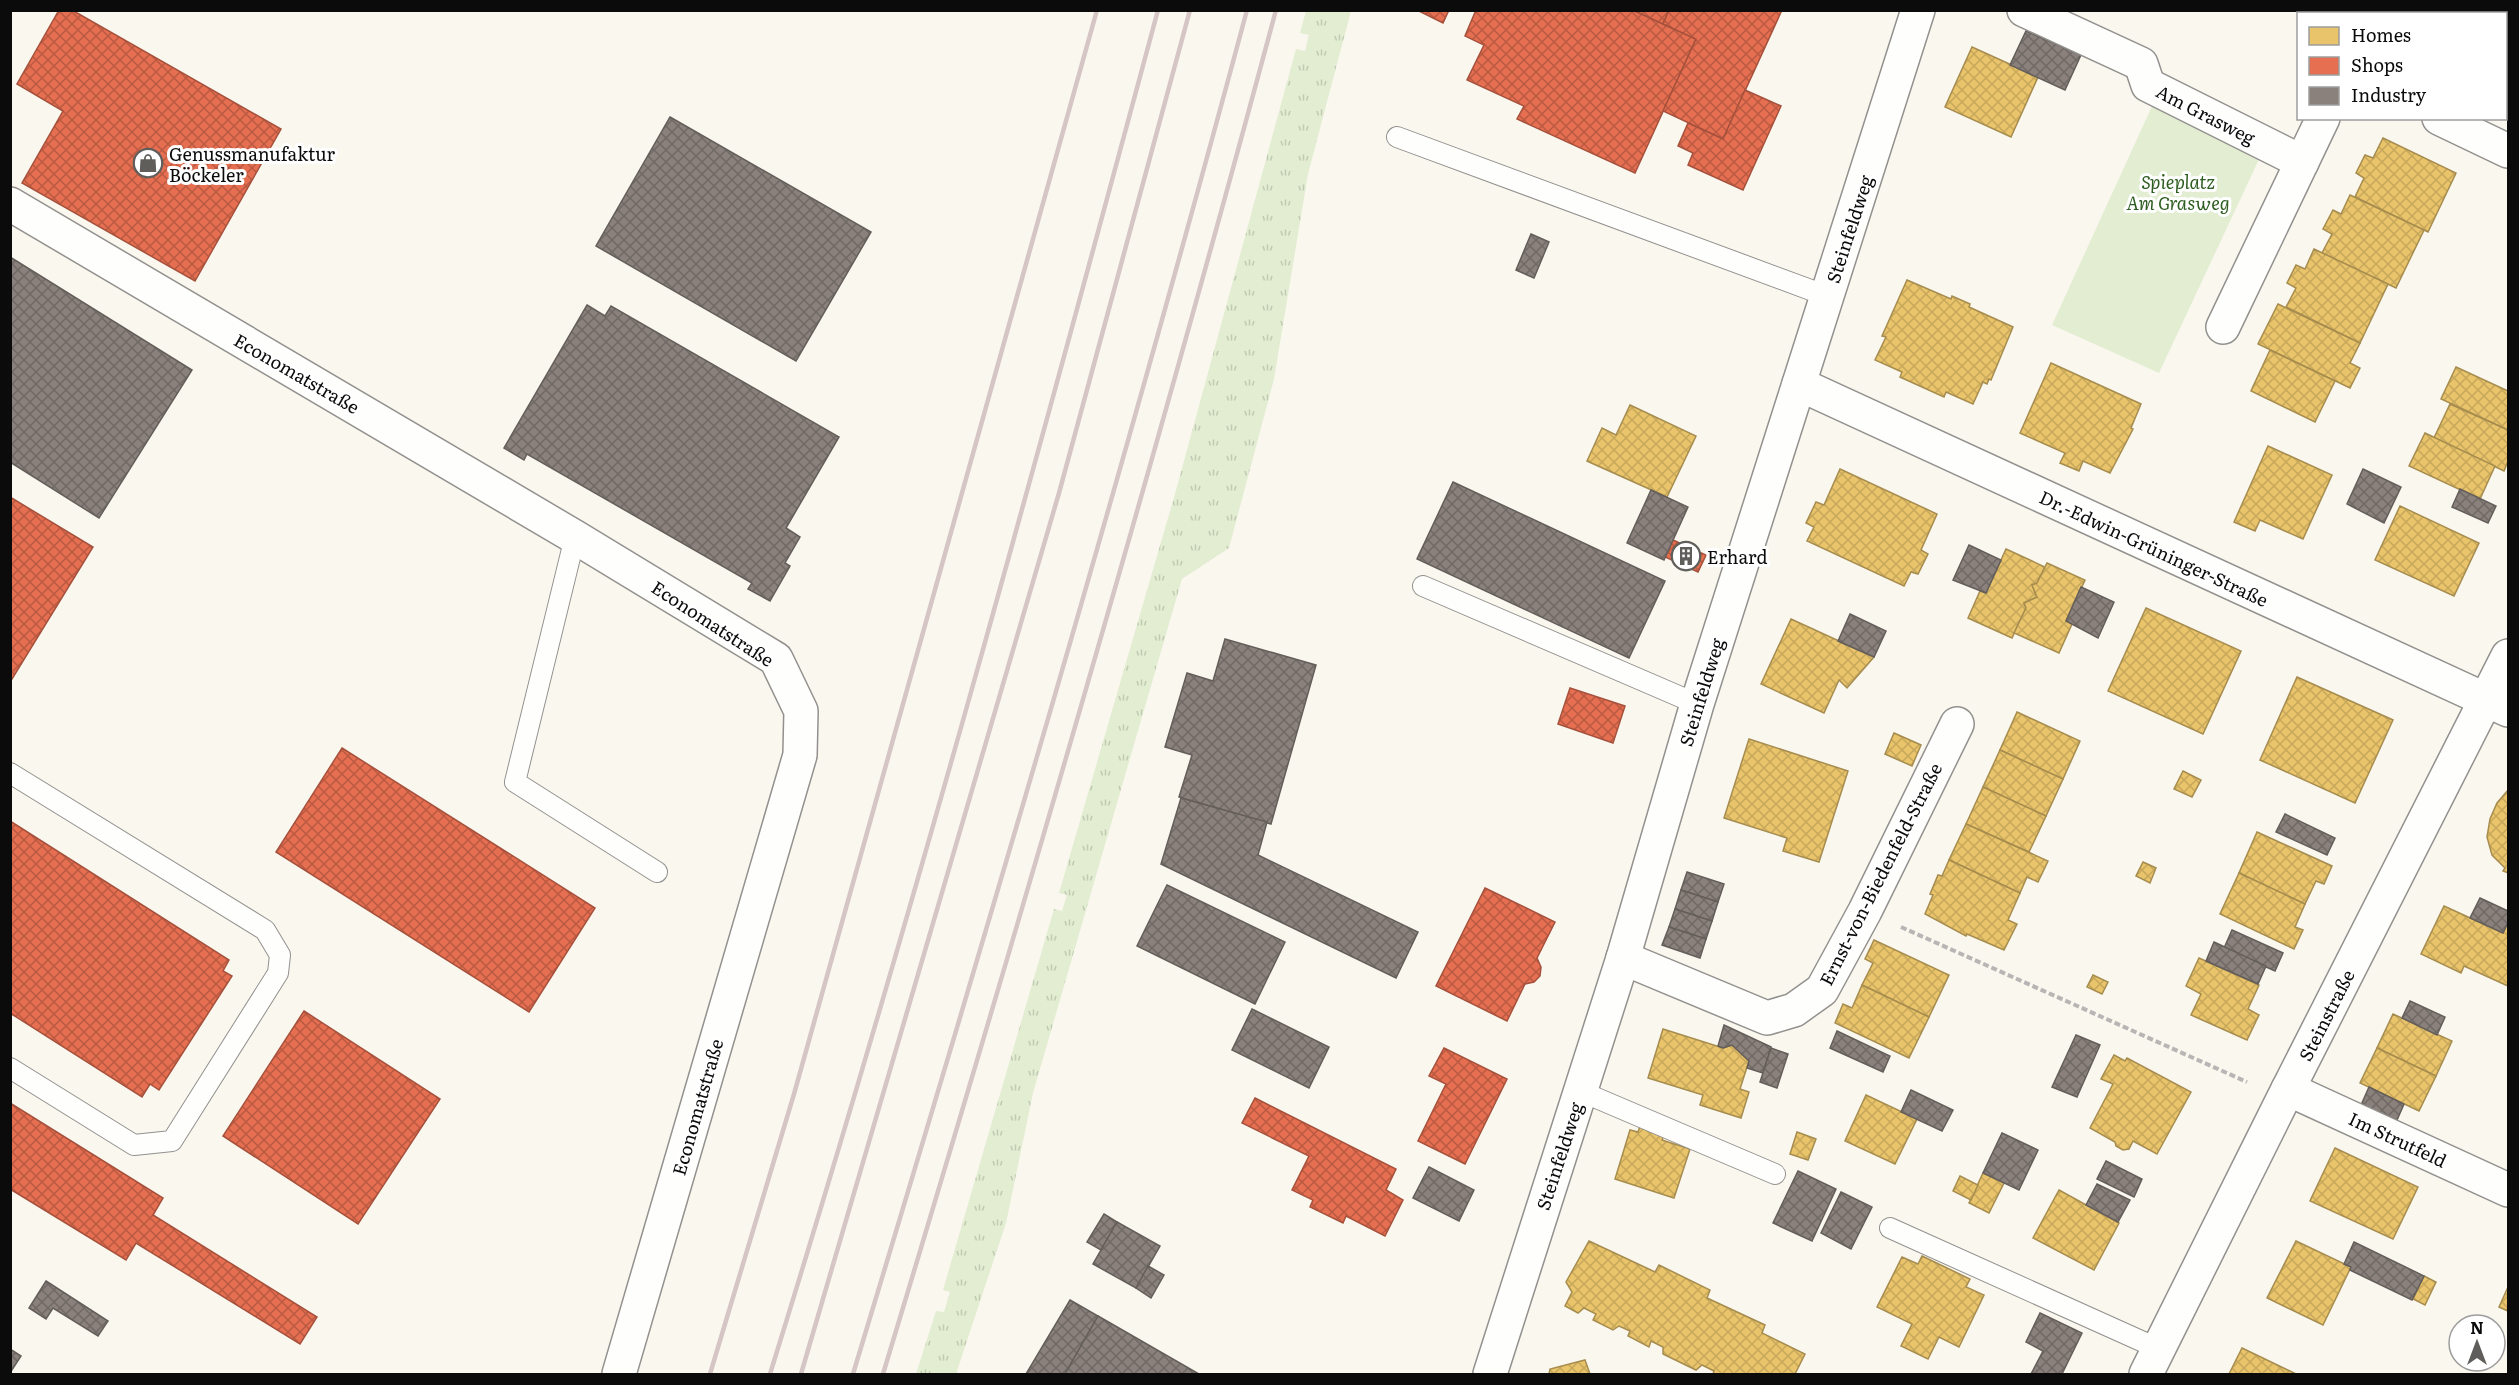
<svg xmlns="http://www.w3.org/2000/svg" width="2519" height="1385" font-family="Literata,serif">
  <style>
    .grass { fill: url(#grass-tufts) }
    .park { fill: #e2edd1 }
    .homes { fill: url(#homes-cross-hatch); stroke: #a68c4e; stroke-width: 1.5 }
    .shops { fill: url(#shops-cross-hatch); stroke: #a5513c; stroke-width: 1.5 }
    .industry { fill: url(#industry-cross-hatch); stroke: #645e5a; stroke-width: 1.5 }
    .lines { fill: none; stroke-linecap: round; stroke-linejoin: round }
    .lane-casing { stroke: #93918e; stroke-width: 22 }
    .street-casing { stroke: #93918e; stroke-width: 36 }
    .path { stroke: #b7b6b5; stroke-width: 4; stroke-dasharray: 6 3; stroke-linecap: butt }
    .lane { stroke: #fefefd; stroke-width: 20 }
    .street { stroke: #fefefd; stroke-width: 33 }
    .rail { stroke: #d5c5c4; stroke-width: 4.5 }
    .labels { text-anchor: middle; dominant-baseline: central; stroke-width: 6; stroke-linejoin: round; paint-order: stroke }
    .street-label { font-size: 18px; fill: #0b0b0b; stroke: #fff }
    .poi-label { font-size: 18px; fill: #0b0b0b; stroke: #fff; text-anchor: start }
    .park-label { font-size: 18px; font-style: italic; fill: #2e5d21; stroke: #fff }
  </style>
  <defs>
    <pattern id="grass-tufts" width="24" height="20" patternUnits="userSpaceOnUse" patternTransform="scale(1.5)"><rect width="24" height="20" fill="#e2edd1"/><path d="M3 7l-1-3M5 7V3M7 7l1-3M15 17l-1-3M17 17v-4M19 17l1-3" fill="none" stroke="#c1cab2"/></pattern>
    <pattern id="homes-cross-hatch" width="8" height="8" patternUnits="userSpaceOnUse" patternTransform="scale(1.5)"><rect width="8" height="8" fill="#e9c46a"/><path d="M0 0l8 8M0 8l8-8" fill="none" stroke="#c6a75b"/></pattern>
    <pattern id="shops-cross-hatch" width="8" height="8" patternUnits="userSpaceOnUse" patternTransform="scale(1.5)"><rect width="8" height="8" fill="#e76f51"/><path d="M0 0l8 8M0 8l8-8" fill="none" stroke="#b95941"/></pattern>
    <pattern id="industry-cross-hatch" width="8" height="8" patternUnits="userSpaceOnUse" patternTransform="scale(1.5)"><rect width="8" height="8" fill="#8a817c"/><path d="M0 0l8 8M0 8l8-8" fill="none" stroke="#6f6864"/></pattern>
  </defs>
  <rect width="100%" height="100%" fill="#faf7ef"/>
  <polygon class="grass" points="1306,11 1351,11 1308,174 1274,379 1229,548 1182,579 1033,1093 1006,1223 956,1374 916,1374 936,1311 944,1312 950,1292 943,1290 1054,909 1062,911 1067,895 1059,893 1175,494 1296,49 1305,51 1309,35 1300,33"/>
  <polygon class="park" points="2153,104 2261,155 2159,373 2052,325"/>
  <g class="homes">
    <polygon points="2409,10 2447,10 2453,14 2408,14"/>
    <polygon points="2447,10 2482,10 2480,14 2453,14"/>
    <polygon points="1972,47 2038,77 2011,137 1945,107"/>
    <polygon points="2383,138 2456,173 2428,232 2355,197 2364,178 2356,173 2365,155 2373,158"/>
    <polygon points="2350,195 2424,230 2396,288 2322,253 2332,234 2323,229 2333,210 2341,214"/>
    <polygon points="2314,249 2388,284 2360,343 2286,307 2296,288 2287,283 2296,265 2305,269"/>
    <polygon points="1907,280 1951,299 1952,296 1970,304 1969,307 2013,327 1991,380 1989,379 1987,384 1983,382 1973,404 1946,392 1944,397 1900,377 1902,372 1875,360 1886,337 1882,336"/>
    <polygon points="2278,304 2360,343 2350,363 2360,368 2350,388 2258,344"/>
    <polygon points="2270,350 2335,381 2315,422 2251,391"/>
    <polygon points="2051,363 2141,404 2131,428 2133,429 2110,473 2083,461 2079,471 2060,463 2065,453 2020,433"/>
    <polygon points="2456,367 2508,391 2508,430 2441,399"/>
    <polygon points="2450,404 2508,430 2508,461 2504,471 2434,438"/>
    <polygon points="1630,405 1696,436 1667,497 1587,461 1602,428 1616,435"/>
    <polygon points="2425,433 2495,466 2480,499 2409,466"/>
    <polygon points="2268,446 2332,475 2303,539 2260,520 2255,531 2234,522"/>
    <polygon points="1840,469 1937,514 1921,550 1928,554 1918,574 1911,572 1904,586 1807,541 1814,527 1806,523 1816,502 1824,505"/>
    <polygon points="2400,506 2479,543 2454,596 2375,560"/>
    <polygon points="2006,549 2045,567 2037,583 2032,585 2037,597 2024,603 2026,608 2012,638 1968,618 1980,591 1986,593"/>
    <polygon points="2047,563 2085,580 2066,621 2072,624 2059,653 2014,633 2026,608 2024,603 2037,597 2032,585 2037,583"/>
    <polygon points="2146,608 2241,651 2203,734 2108,691"/>
    <polygon points="1791,619 1874,657 1847,688 1839,680 1824,713 1761,684"/>
    <polygon points="2297,677 2393,720 2355,803 2260,760"/>
    <polygon points="2017,712 2080,741 2063,779 2000,750"/>
    <polygon points="1894,733 1921,745 1912,766 1885,754"/>
    <polygon points="1749,739 1848,771 1819,862 1783,851 1787,838 1724,818"/>
    <polygon points="2000,750 2063,779 2046,816 1983,787"/>
    <polygon points="2183,771 2201,780 2192,797 2174,789"/>
    <polygon points="1983,787 2046,816 2029,852 1966,824"/>
    <polygon points="2508,790 2508,873 2503,871 2505,868 2492,855 2487,837 2490,819 2497,803"/>
    <polygon points="1966,824 2048,861 2038,882 2027,877 2020,893 1949,860"/>
    <polygon points="2257,832 2332,866 2324,884 2316,881 2305,904 2239,873"/>
    <polygon points="1949,860 2020,893 2008,920 2017,924 2004,950 1967,934 1966,936 1925,914 1933,895 1930,894 1938,875 1942,876"/>
    <polygon points="2143,862 2156,868 2150,883 2136,876"/>
    <polygon points="2239,873 2305,904 2295,927 2303,930 2294,949 2220,914"/>
    <polygon points="2444,906 2503,933 2508,922 2508,986 2464,966 2461,973 2421,954"/>
    <polygon points="1874,940 1949,975 1929,1017 1862,985 1873,963 1865,959"/>
    <polygon points="2199,958 2259,985 2248,1009 2259,1015 2247,1040 2191,1015 2201,994 2186,986"/>
    <polygon points="2093,975 2108,982 2102,994 2087,987"/>
    <polygon points="1862,985 1929,1017 1909,1058 1835,1023 1843,1004 1852,1008"/>
    <polygon points="2393,1014 2452,1041 2436,1076 2377,1048"/>
    <polygon points="1663,1029 1723,1048 1732,1045 1749,1061 1740,1089 1749,1092 1741,1118 1700,1105 1703,1095 1648,1078"/>
    <polygon points="2377,1048 2436,1076 2419,1111 2360,1083"/>
    <polygon points="2114,1055 2125,1061 2127,1058 2191,1092 2157,1154 2133,1141 2129,1149 2123,1150 2116,1146 2115,1142 2090,1128 2113,1084 2101,1079"/>
    <polygon points="1866,1095 1917,1119 1895,1164 1845,1141"/>
    <polygon points="1641,1123 1666,1130 1662,1140 1690,1149 1674,1198 1615,1179 1630,1130 1638,1132"/>
    <polygon points="1797,1132 1816,1139 1808,1160 1790,1154"/>
    <polygon points="2335,1148 2418,1187 2393,1239 2310,1201"/>
    <polygon points="1983,1173 2004,1183 1989,1213 1969,1203"/>
    <polygon points="1960,1176 1978,1185 1971,1200 1953,1191"/>
    <polygon points="2059,1190 2119,1223 2094,1270 2033,1238"/>
    <polygon points="1589,1241 1655,1272 1659,1265 1710,1290 1707,1298 1765,1325 1762,1333 1805,1354 1795,1374 1713,1374 1714,1371 1702,1365 1696,1370 1663,1354 1663,1347 1651,1341 1649,1347 1628,1336 1630,1331 1619,1326 1613,1330 1593,1320 1596,1314 1584,1308 1578,1313 1565,1306 1572,1292 1566,1282"/>
    <polygon points="2296,1241 2351,1267 2323,1325 2267,1298"/>
    <polygon points="1922,1256 1970,1279 1966,1287 1984,1295 1959,1347 1939,1337 1928,1359 1901,1346 1912,1324 1877,1307 1902,1257 1918,1264"/>
    <polygon points="2424,1276 2436,1282 2425,1305 2413,1299"/>
    <polygon points="2508,1287 2508,1311 2499,1307"/>
    <polygon points="2242,1348 2296,1374 2229,1374"/>
    <polygon points="1585,1360 1590,1374 1549,1374 1550,1369"/>
  </g>
  <g class="shops">
    <polygon points="59,10 72,10 281,129 195,281 22,183 63,111 17,84"/>
    <polygon points="1417,10 1449,10 1443,23"/>
    <polygon points="1476,10 1633,10 1696,39 1635,173 1517,119 1524,106 1467,80 1484,45 1465,36"/>
    <polygon points="1633,10 1669,10 1663,24"/>
    <polygon points="1669,10 1782,10 1723,139 1663,111 1696,39 1663,24"/>
    <polygon points="1745,90 1781,106 1743,190 1688,165 1693,153 1678,146 1688,123 1723,139"/>
    <polygon points="10,497 93,547 12,679 10,678"/>
    <polygon points="1673,540 1706,555 1698,572 1665,557"/>
    <polygon points="1570,688 1625,706 1613,743 1558,724"/>
    <polygon points="342,748 595,908 529,1012 276,852"/>
    <polygon points="10,821 229,960 223,971 232,976 159,1090 150,1084 142,1097 10,1013"/>
    <polygon points="1485,888 1555,922 1537,958 1541,967 1540,976 1534,982 1525,984 1507,1021 1436,986"/>
    <polygon points="304,1011 440,1099 358,1224 223,1136"/>
    <polygon points="1444,1048 1507,1079 1465,1164 1418,1141 1446,1084 1429,1076"/>
    <polygon points="1255,1098 1396,1169 1386,1190 1403,1200 1385,1236 1346,1216 1343,1223 1310,1207 1313,1200 1292,1190 1309,1156 1242,1123"/>
    <polygon points="10,1103 163,1198 153,1215 317,1317 300,1344 136,1243 126,1260 10,1189"/>
  </g>
  <g class="industry">
    <polygon points="2026,31 2081,55 2065,90 2010,65"/>
    <polygon points="670,117 871,232 796,361 596,246"/>
    <polygon points="1531,234 1549,242 1534,278 1516,270"/>
    <polygon points="10,257 192,370 99,518 10,462"/>
    <polygon points="587,305 605,316 611,306 839,437 786,528 800,537 785,563 790,566 770,601 748,589 752,583 527,454 524,460 504,448"/>
    <polygon points="2363,469 2401,487 2384,523 2347,504"/>
    <polygon points="1453,482 1665,581 1629,658 1417,559"/>
    <polygon points="2460,489 2496,506 2488,523 2452,507"/>
    <polygon points="1651,490 1688,507 1664,560 1627,543"/>
    <polygon points="1969,545 2001,560 1986,593 1953,580"/>
    <polygon points="2081,587 2114,602 2098,638 2066,621"/>
    <polygon points="1850,614 1886,631 1874,657 1838,641"/>
    <polygon points="1225,639 1316,665 1271,824 1179,797 1192,755 1165,747 1187,673 1213,681"/>
    <polygon points="1181,798 1267,822 1258,855 1418,932 1396,978 1161,864"/>
    <polygon points="2285,814 2335,838 2327,855 2276,832"/>
    <polygon points="1687,872 1724,884 1718,902 1681,890"/>
    <polygon points="1167,885 1285,942 1255,1004 1137,946"/>
    <polygon points="1681,890 1718,902 1712,921 1675,909"/>
    <polygon points="2480,898 2508,911 2508,922 2503,933 2470,918"/>
    <polygon points="1675,909 1712,921 1706,939 1669,927"/>
    <polygon points="1669,927 1706,939 1700,958 1662,945"/>
    <polygon points="2232,930 2283,953 2275,971 2224,948"/>
    <polygon points="2214,942 2266,966 2258,984 2206,961"/>
    <polygon points="2410,1001 2445,1017 2437,1035 2402,1018"/>
    <polygon points="1252,1009 1329,1047 1309,1088 1232,1050"/>
    <polygon points="1724,1025 1771,1047 1763,1073 1747,1068 1749,1061 1732,1045 1723,1048 1718,1046"/>
    <polygon points="1837,1031 1890,1056 1883,1072 1830,1048"/>
    <polygon points="2076,1035 2100,1045 2077,1097 2052,1087"/>
    <polygon points="1771,1048 1788,1054 1777,1088 1760,1082"/>
    <polygon points="2369,1087 2404,1104 2397,1120 2361,1105"/>
    <polygon points="1911,1090 1953,1110 1942,1131 1901,1112"/>
    <polygon points="2002,1133 2038,1150 2019,1190 1983,1173"/>
    <polygon points="2106,1161 2142,1179 2134,1197 2097,1179"/>
    <polygon points="1429,1167 1474,1190 1459,1221 1413,1198"/>
    <polygon points="1798,1171 1836,1189 1812,1241 1773,1223"/>
    <polygon points="2097,1184 2130,1200 2118,1222 2086,1205"/>
    <polygon points="1841,1192 1872,1207 1851,1249 1821,1233"/>
    <polygon points="1104,1214 1117,1222 1101,1250 1087,1242"/>
    <polygon points="1117,1222 1160,1246 1136,1288 1093,1264"/>
    <polygon points="2354,1242 2424,1276 2412,1300 2350,1270 2351,1267 2344,1264"/>
    <polygon points="1148,1266 1164,1275 1151,1298 1136,1288"/>
    <polygon points="46,1281 108,1321 98,1336 53,1308 46,1319 29,1308"/>
    <polygon points="1070,1300 1098,1316 1065,1374 1026,1374"/>
    <polygon points="2040,1313 2082,1333 2062,1374 2031,1374 2043,1351 2026,1342"/>
    <polygon points="1098,1316 1199,1374 1065,1374"/>
    <polygon points="10,1349 21,1356 10,1373"/>
  </g>
  <g class="lines">
    <g class="lane-casing">
      <g id="lane">
        <polyline points="1397,137 1827,296"/>
        <polyline points="575,537 515,782 657,872"/>
        <polyline points="1423,586 1697,704"/>
        <polyline points="10,773 265,930 280,955 278,973 172,1141 134,1145 10,1068"/>
        <polyline points="1580,1091 1775,1174"/>
        <polyline points="1890,1228 2159,1349"/>
      </g>
    </g>
    <g class="street-casing">
      <g id="street">
        <polyline points="2024,10 2141,64 2148,85 2302,162"/>
        <polyline points="2373,14 2374,10"/>
        <polyline points="2439,118 2508,151"/>
        <polyline points="10,204 575,537 776,659 801,711 800,755 619,1374"/>
        <polyline points="2223,327 2323,118"/>
        <polyline points="1799,384 2508,710"/>
        <polyline points="1623,958 1767,1018 1794,1010 1822,990 1865,911 1957,724"/>
        <polyline points="2288,1089 2508,1190"/>
        <polyline points="1490,1374 1623,958 1697,704 1918,10"/>
        <polyline points="2146,1374 2282,1101 2508,656"/>
      </g>
    </g>
    <polyline class="path" points="1901,927 2247,1082"/>
    <use href="#lane" class="lane"/>
    <use href="#street" class="street"/>
    <g class="rail">
      <polyline points="710,1374 794,1094 1097,10"/>
      <path d="M770,1374C910,923 1035,467 1158,10"/>
      <polyline points="801,1374 1059,493 1190,10"/>
      <path d="M853,1374C990,921 1124,468 1247,10"/>
      <path d="M883,1374C1020,921 1153,468 1276,10"/>
    </g>
  </g>
  <defs>
    <g id="shop-ring" transform="scale(1.5)"><circle r="9.5" fill="#fff" stroke="#5f5e5b" stroke-width="1.5"/><path d="M-5-2.5h2.3a2.7 3.5 0 0 1 5.4 0H5L5.5 6h-11ZM-1.5-2.5h3a1.5 2.3 0 0 0-3 0Z" fill="#5f5e5b"/></g>
    <g id="building-ring" transform="scale(1.5)"><circle r="9.5" fill="#fff" stroke="#5f5e5b" stroke-width="1.5"/><path d="M-4-6H4V6H1V3H-1V6H-4ZM-2.5-4.3h1.7v1.8h-1.7ZM.8-4.3h1.7v1.8H.8ZM-2.5-1h1.7V.8h-1.7ZM.8-1h1.7V.8H.8Z" fill="#5f5e5b"/></g>
  </defs>
  <g fill-rule="evenodd">
    <use href="#shop-ring" x="148" y="163"/>
    <use href="#building-ring" x="1686" y="556"/>
  </g>
  <g class="labels">
    <g class="street-label">
      <text transform="translate(2206 114) rotate(27)">Am Grasweg</text>
      <text transform="translate(1849 229) rotate(-72)">Steinfeldweg</text>
      <text transform="translate(297 373) rotate(30)">Economatstraße</text>
      <text transform="translate(2154 548) rotate(25)">Dr.-Edwin-Grüninger-Straße</text>
      <text transform="translate(713 623) rotate(33)">Economatstraße</text>
      <text transform="translate(1701 692) rotate(-73)">Steinfeldweg</text>
      <text transform="translate(1880 874) rotate(-63)">Ernst-von-Biedenfeld-Straße</text>
      <text transform="translate(2326 1015) rotate(-63)">Steinstraße</text>
      <text transform="translate(697 1107) rotate(-74)">Economatstraße</text>
      <text transform="translate(2398 1139) rotate(25)">Im Strutfeld</text>
      <text transform="translate(1559 1156) rotate(-72)">Steinfeldweg</text>
    </g>
    <g class="poi-label">
      <text x="169" y="153">Genussmanufaktur<tspan x="169" dy="21">Böckeler</tspan></text>
      <text x="1707" y="556">Erhard</text>
    </g>
    <g class="park-label">
      <text x="2178" y="181">Spieplatz<tspan x="2178" dy="21">Am Grasweg</tspan></text>
    </g>
  </g>
  <rect width="2519" height="1385" fill="none" stroke="#0b0b0b" stroke-width="24"/>
  <rect x="2297" y="12" width="210" height="108" fill="#ffffff" stroke="#9d9d9d" stroke-width="1.5"/>
  <rect x="2309" y="27" width="30" height="18" fill="#e9c46a" stroke="#9d9d9d" stroke-width="1.5"/>
  <text x="2351" y="42" font-size="18" fill="#0b0b0b">Homes</text>
  <rect x="2309" y="57" width="30" height="18" fill="#e76f51" stroke="#9d9d9d" stroke-width="1.5"/>
  <text x="2351" y="72" font-size="18" fill="#0b0b0b">Shops</text>
  <rect x="2309" y="87" width="30" height="18" fill="#8a817c" stroke="#9d9d9d" stroke-width="1.5"/>
  <text x="2351" y="102" font-size="18" fill="#0b0b0b">Industry</text>
  <g transform="translate(2477 1343)"><circle r="28" fill="#ffffff" stroke="#9d9d9d" stroke-width="1.5"/>
  <path d="M0-4.5L10 22L0 15L-10 22Z" fill="#5f5e5b"/>
  <text y="-9" font-size="16" font-weight="bold" text-anchor="middle" fill="#0b0b0b">N</text>
  </g>
</svg>
